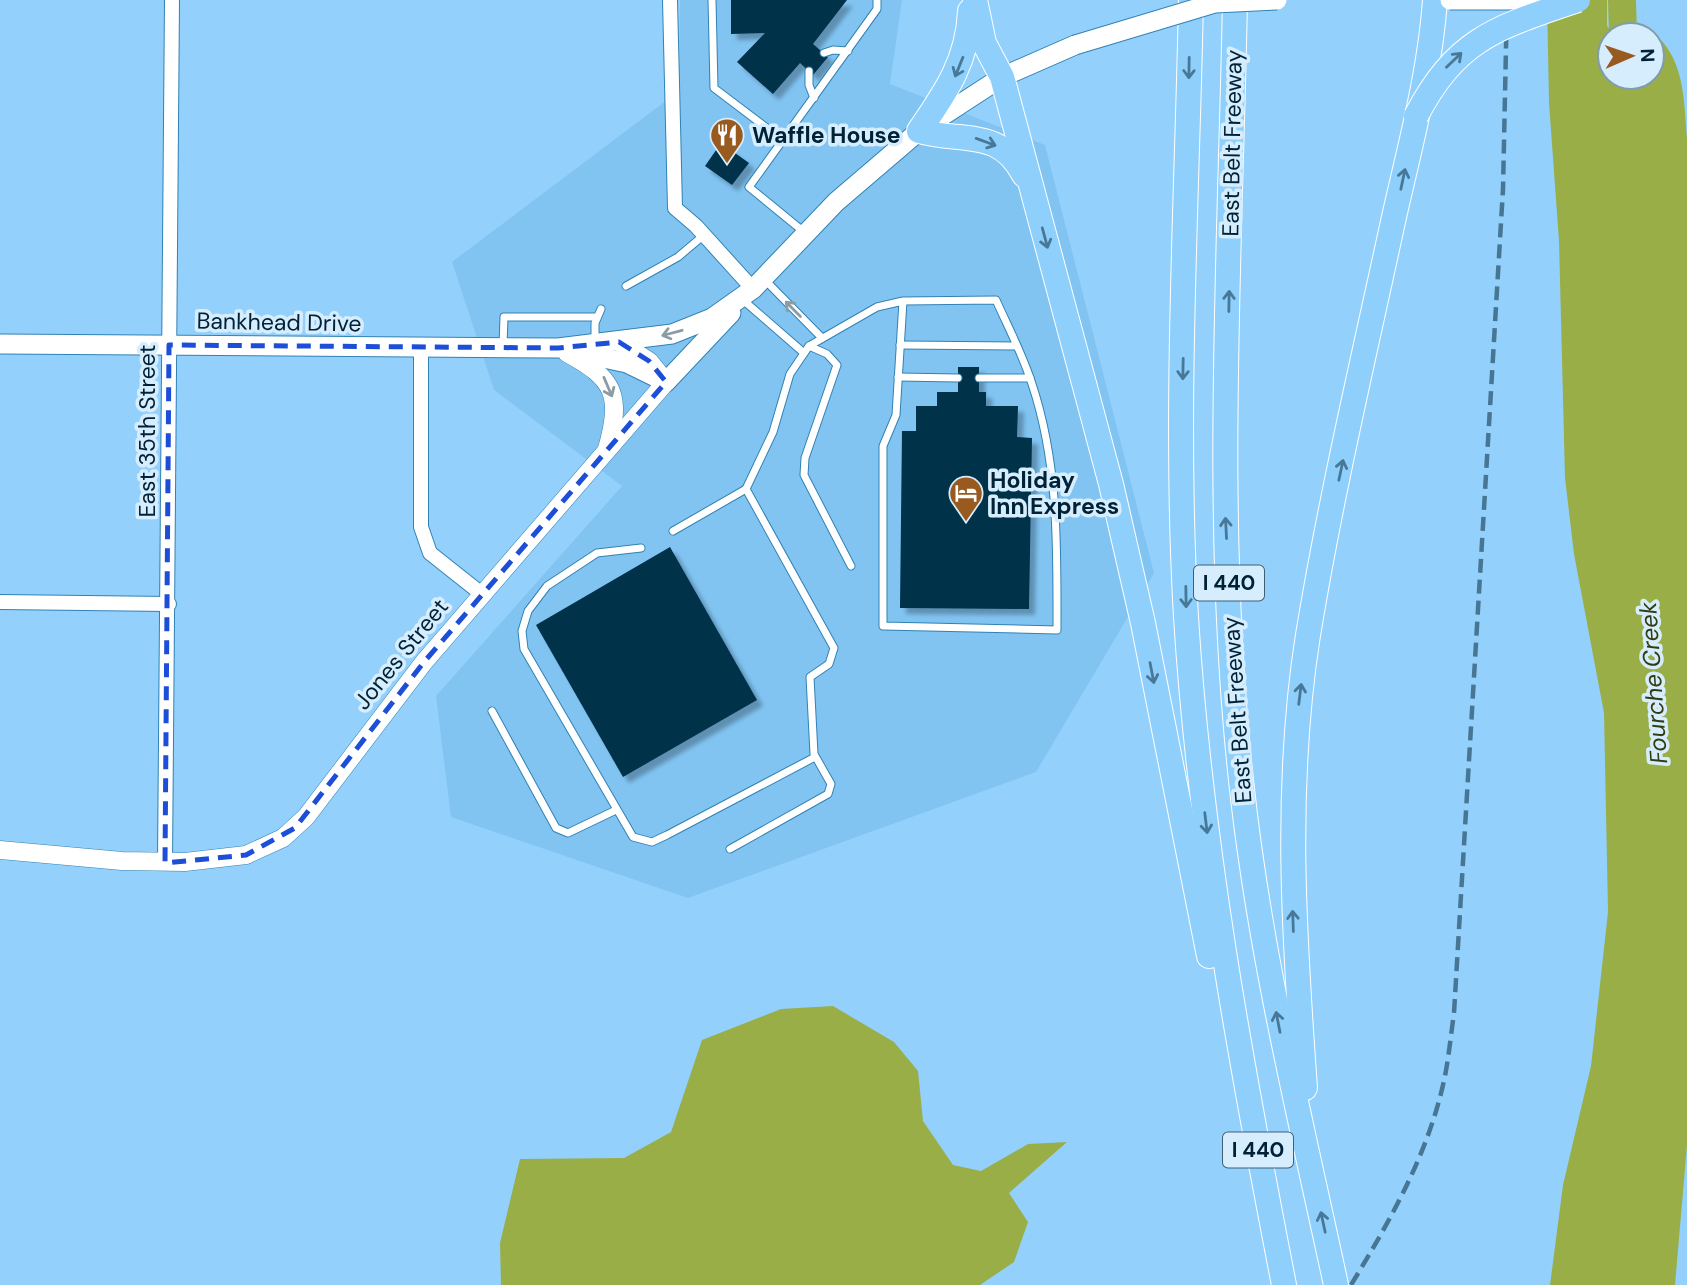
<svg xmlns="http://www.w3.org/2000/svg" width="1687" height="1285" font-family="'DM Sans',sans-serif">
  <style>
    .built { fill: #81c4f2 }
    .water { fill: #99ae46 }
    .lines { fill: none; stroke-linecap: round; stroke-linejoin: round }
    .river { stroke: #99ae46; stroke-width: 28 }
    .building { fill: #013049; filter: url(#shadow) }
    .service-casing { stroke: #3082b4; stroke-width: 9 }
    .minor-casing { stroke: #3082b4; stroke-width: 16 }
    .tertiary-casing { stroke: #3082b4; stroke-width: 19 }
    .secondary-casing { stroke: #3082b4; stroke-width: 21 }
    .motorway-casing { stroke: #fff; stroke-width: 26 }
    .service { stroke: #fff; stroke-width: 7 }
    .minor { stroke: #fff; stroke-width: 14 }
    .tertiary { stroke: #fff; stroke-width: 18 }
    .secondary { stroke: #fff; stroke-width: 19 }
    .motorway { stroke: #8fcffb; stroke-width: 24 }
    .rail { stroke: #477695; stroke-width: 4.5; stroke-dasharray: 14 7; stroke-linecap: butt }
    .secondary-bridge-casing { stroke: #3082b4; stroke-width: 21; stroke-linecap: butt }
    .motorway-bridge-casing { stroke: #fff; stroke-width: 26; stroke-linecap: butt }
    .secondary-bridge { stroke: #fff; stroke-width: 19 }
    .motorway-bridge { stroke: #8fcffb; stroke-width: 24 }
    .oneway { stroke: #487898 }
    .oneway2 { stroke: #8c9ca5 }
    .marked { fill: none; stroke: #1d4ed8; stroke-width: 5; stroke-dasharray: 14 9; stroke-linejoin: round }
    .labels { text-anchor: middle; dominant-baseline: central; stroke-width: 7; stroke-linejoin: round; paint-order: stroke }
    .shield { fill: #d6edfe; stroke: #405f72; stroke-width: 2 }
    .shield-label { font-size: 21px; font-weight: bold; fill: #002236 }
    .poi-label { font-size: 23px; font-weight: bold; fill: #002236; stroke: #d6edfe; text-anchor: start }
    .street-label { font-size: 23px; fill: #002236; stroke: #d6edfe }
    .water-label { font-size: 24px; font-style: italic; fill: #333c11; stroke: #d6edfe }
  </style>
  <defs>
    <filter id="shadow"><feDropShadow dx="6" dy="6" stdDeviation="2" flood-color="#0004"/></filter>
  </defs>
  <rect width="100%" height="100%" fill="#93d1fc"/>
  <polygon class="built" points="680,0 902,0 890,84 1045,145 1154,573 1036,772 688,898 451,817 436,696 622,486 494,390 452,262 679,91"/>
  <g class="water">
    <path d="M1547,0H1607V26L1614,35H1610V77H1652V39L1662,41C1685,68 1684,104 1687,138V1145L1675,1285H1550L1563,1185L1591,1066L1608,912L1604,713L1574,554L1565,478L1559,241L1549,103Z"/>
    <polygon points="833,1006 894,1042 918,1071 923,1121 953,1165 981,1171 1028,1144 1067,1142 1009,1193 1028,1222 1014,1262 980,1285 501,1285 500,1243 520,1159 624,1158 671,1132 702,1040 781,1009"/>
  </g>
  <g class="lines">
    <polyline class="river" points="1622,0 1623,35"/>
  </g>
  <g class="building">
    <polygon points="731,0 847,0 813,44 828,57 813,75 800,63 773,94 737,62 765,33 731,34"/>
    <polygon points="721,143 749,163 732,185 705,166"/>
    <polygon points="958,367 979,367 979,392 986,392 986,406 1018,406 1017,437 1032,438 1029,609 900,608 902,431 916,431 916,406 937,406 937,392 958,392"/>
    <polygon points="670,547 757,700 623,777 536,625"/>
  </g>
  <g class="lines">
    <g class="service-casing">
      <g id="service">
        <polyline points="712,0 714,88 784,141"/>
        <polyline points="824,53 833,50 848,51"/>
        <polyline points="809,71 809,85 814,98"/>
        <polyline points="804,232 749,187 877,9 877,0"/>
        <polyline points="764,279 822,338"/>
        <polyline points="626,286 678,257 704,235"/>
        <polyline points="743,300 804,353"/>
        <polyline points="595,343 595,323 601,309"/>
        <polyline points="900,345 1016,346"/>
        <polyline points="503,346 504,317 597,317"/>
        <polyline points="809,346 827,354 837,365 805,458 804,475 851,566"/>
        <polyline points="898,377 958,378"/>
        <polyline points="979,378 1030,378"/>
        <polyline points="673,531 746,489"/>
        <polyline points="641,548 597,553 547,586 528,611 522,631 524,649 633,837 652,842 667,835 815,757"/>
        <polyline points="492,711 556,828 568,833 616,810"/>
        <path d="M730,849L828,794L831,784L814,754L810,677L829,664L834,648L746,489L773,432L790,374L809,346L877,307L903,301L996,300C1008,327 1023,355 1032,384C1059,465 1057,547 1057,630L883,626V446L896,415L903,301"/>
      </g>
    </g>
    <g class="minor-casing">
      <g id="minor">
        <polyline points="670,0 675,208 696,226 753,289"/>
        <polyline points="421,348 421,527 430,553 483,595"/>
        <polyline points="0,602 169,604"/>
        <polyline points="165,863 172,0"/>
      </g>
    </g>
    <g class="tertiary-casing">
      <g id="tertiary">
        <path d="M567,353C615,379 622,395 607,449"/>
        <polyline points="0,850 122,861 185,862 246,855 283,838 306,817 424,662 666,382 649,361 619,342"/>
      </g>
    </g>
    <g class="secondary-casing">
      <g id="secondary">
        <polyline points="0,344 558,348 672,334 712,318 753,289 836,202 919,131 1002,77 1075,45"/>
        <polyline points="576,352 627,363 666,382 731,313"/>
      </g>
    </g>
    <g class="motorway-casing">
      <g id="motorway">
        <polyline points="975,0 984,43 1002,77 1111,484 1143,623 1209,956"/>
        <path d="M1191,0C1187,203 1174,415 1186,617C1200,842 1241,1064 1284,1285"/>
        <path d="M1235,0C1230,259 1213,522 1241,780C1259,951 1300,1117 1336,1285"/>
        <path d="M970,11C968,60 946,92 919,131C961,143 1000,127 1024,175"/>
        <path d="M1305,1088C1294,936 1284,786 1308,635C1331,495 1364,356 1394,217C1410,146 1430,73 1435,0"/>
      </g>
    </g>
    <use href="#service" class="service"/>
    <use href="#minor" class="minor"/>
    <use href="#tertiary" class="tertiary"/>
    <use href="#secondary" class="secondary"/>
    <use href="#motorway" class="motorway"/>
    <path class="rail" d="M1351,1285C1391,1219 1429,1153 1445,1076C1449,1055 1451,1034 1454,1013L1503,189L1507,0"/>
    <g class="secondary-bridge-casing">
      <g id="secondary-bridge">
        <polyline points="1450,0 1537,0"/>
        <polyline points="1075,45 1215,3 1277,0"/>
      </g>
    </g>
    <g class="motorway-bridge-casing">
      <path id="motorway-bridge" d="M1416,116C1457,37 1499,27 1578,0"/>
    </g>
    <use href="#secondary-bridge" class="secondary-bridge"/>
    <use href="#motorway-bridge" class="motorway-bridge"/>
  </g>
  <defs><path id="oneway-shaft" d="M-6 0H5M1.5-3L5.5 0L1.5 3" fill="none" stroke-width="1.6" stroke-linecap="round" stroke-linejoin="round" transform="scale(1.75)"/></defs>
  <g class="oneway">
    <use href="#oneway-shaft" transform="translate(1454 60) rotate(-44)"/>
    <use href="#oneway-shaft" transform="translate(959 67) rotate(112)"/>
    <use href="#oneway-shaft" transform="translate(1189 68) rotate(91)"/>
    <use href="#oneway-shaft" transform="translate(986 142) rotate(20)"/>
    <use href="#oneway-shaft" transform="translate(1403 179) rotate(-78)"/>
    <use href="#oneway-shaft" transform="translate(1045 238) rotate(75)"/>
    <use href="#oneway-shaft" transform="translate(1229 301) rotate(-89)"/>
    <use href="#oneway-shaft" transform="translate(1183 369) rotate(91)"/>
    <use href="#oneway-shaft" transform="translate(1341 470) rotate(-78)"/>
    <use href="#oneway-shaft" transform="translate(1226 528) rotate(-93)"/>
    <use href="#oneway-shaft" transform="translate(1186 597) rotate(89)"/>
    <use href="#oneway-shaft" transform="translate(1152 673) rotate(79)"/>
    <use href="#oneway-shaft" transform="translate(1300 694) rotate(-83)"/>
    <use href="#oneway-shaft" transform="translate(1206 823) rotate(83)"/>
    <use href="#oneway-shaft" transform="translate(1293 921) rotate(-92)"/>
    <use href="#oneway-shaft" transform="translate(1278 1022) rotate(-101)"/>
    <use href="#oneway-shaft" transform="translate(1323 1222) rotate(-102)"/>
  </g>
  <g class="oneway2">
    <use href="#oneway-shaft" transform="translate(793 309) rotate(-135)"/>
    <use href="#oneway-shaft" transform="translate(672 333) rotate(165)"/>
    <use href="#oneway-shaft" transform="translate(608 387) rotate(67)"/>
  </g>
  <path class="marked" d="M619,342L649,361L666,382L424,662L295,828L246,855L165,863L169,345L558,348Z"/>
  <defs>
    <g id="restaurant-pin" transform="scale(1.75)"><path d="M0 17L-7.5 6A9.5 9.5 0 1 1 7.5 6Z" fill="#985a1f" stroke="#d6edfe"/><path d="M-5-6h1v4h1v-4h1v4h1v-4h1v5L-1.5 .5V6h-2V.5L-5-1ZM5-6V6H3V1.5H1.5Q1.5-4 5-6Z" fill="#fff"/></g>
    <g id="hotel-pin" transform="scale(1.75)"><path d="M0 17L-7.5 6A9.5 9.5 0 1 1 7.5 6Z" fill="#985a1f" stroke="#d6edfe"/><path d="M-6-4.5h1.5V1H6V5H4.5V3h-9V5H-6ZM-4 0a1.8 1.8 0 1 1 3.6 0ZM.5 0V-2.5h3Q6-2.5 6 0Z" fill="#fff"/></g>
  </defs>
  <g fill-rule="evenodd">
    <use href="#restaurant-pin" x="727" y="135"/>
    <use href="#hotel-pin" x="966" y="493"/>
  </g>
  <g class="labels">
    <g class="shield">
      <rect x="1194" y="565.5" width="70" height="35" rx="5"/>
      <rect x="1223" y="1132.5" width="70" height="35" rx="5"/>
    </g>
    <g class="shield-label">
      <text x="1229" y="583">I 440</text>
      <text x="1258" y="1150">I 440</text>
    </g>
    <g class="poi-label">
      <text x="752" y="135">Waffle House</text>
      <text x="990" y="480">Holiday<tspan x="990" dy="26">Inn Express</tspan></text>
    </g>
    <g class="street-label">
      <text transform="translate(1232 143) rotate(-89)">East Belt Freeway</text>
      <text transform="translate(279 322) rotate(1)">Bankhead Drive</text>
      <text transform="translate(147 431) rotate(-90)">East 35th Street</text>
      <text transform="translate(401 654) rotate(-51)">Jones Street</text>
      <text transform="translate(1237 710) rotate(-94)">East Belt Freeway</text>
    </g>
    <g class="water-label">
      <text transform="translate(1653 683) rotate(-94)">Fourche Creek</text>
    </g>
  </g>
  <g transform="translate(1631 56) rotate(88)"><circle r="33" fill="#d6edfe" stroke="#809cae" stroke-width="2"/>
  <path d="M0-5L12 26L0 18L-12 26Z" fill="#985a1f"/>
  <text y="-10" font-size="19" font-weight="bold" text-anchor="middle" fill="#002236">N</text>
  </g>
</svg>
